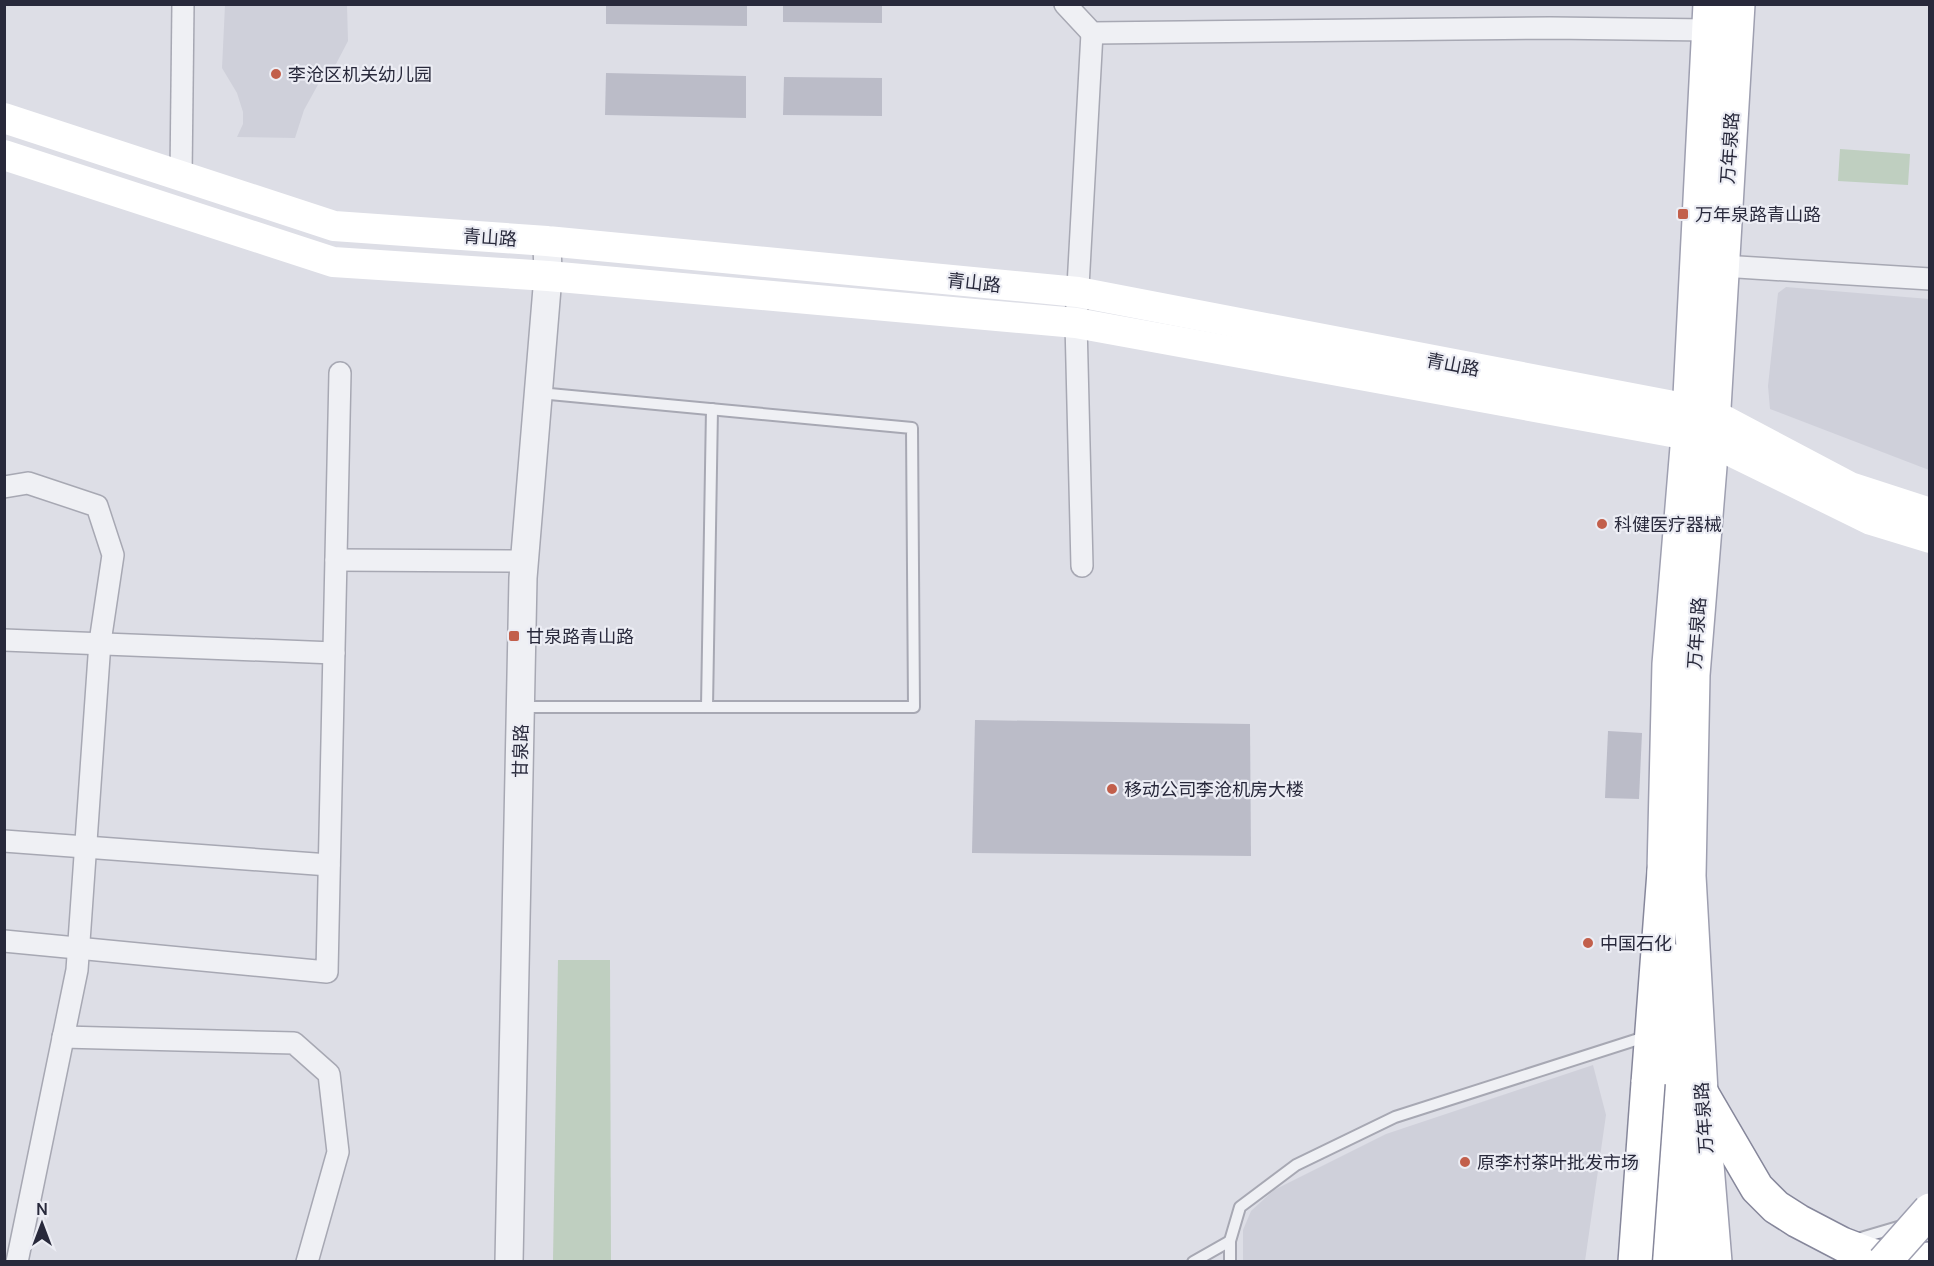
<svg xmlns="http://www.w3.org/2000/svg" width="1934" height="1266" font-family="Manrope,'Noto Sans SC',sans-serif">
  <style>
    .built { fill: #cfd0da }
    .green { fill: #bfcfc0 }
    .building { fill: #bbbcc8 }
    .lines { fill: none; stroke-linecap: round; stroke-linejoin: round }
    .service-casing { stroke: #a7a8b3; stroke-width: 14 }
    .minor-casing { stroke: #a7a8b3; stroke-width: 24 }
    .tertiary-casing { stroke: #a7a8b3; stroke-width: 30 }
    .primary-casing { stroke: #9e9fb0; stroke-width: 36 }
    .trunk-casing { stroke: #86879b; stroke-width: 36 }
    .service { stroke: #eff0f4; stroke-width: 10 }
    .minor { stroke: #eff0f4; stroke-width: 21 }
    .tertiary { stroke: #eff0f4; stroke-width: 27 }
    .secondary { stroke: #fff; stroke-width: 30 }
    .primary { stroke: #fff; stroke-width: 33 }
    .trunk { stroke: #fff; stroke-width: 33 }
    .primary-bridge-casing { stroke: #9e9fb0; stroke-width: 36; stroke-linecap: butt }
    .trunk-bridge-casing { stroke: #86879b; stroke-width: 36; stroke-linecap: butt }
    .primary-bridge { stroke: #fff; stroke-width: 33 }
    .trunk-bridge { stroke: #fff; stroke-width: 33 }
    .poi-dot { fill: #c25f4b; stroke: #ecedf4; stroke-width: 2 }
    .labels { text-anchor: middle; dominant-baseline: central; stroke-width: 4.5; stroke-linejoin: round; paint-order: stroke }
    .poi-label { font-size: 18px; fill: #28293b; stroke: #ecedf4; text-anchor: start }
    .street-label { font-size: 18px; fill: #28293b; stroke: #ecedf4 }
  </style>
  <rect width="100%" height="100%" fill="#dddee6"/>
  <g class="built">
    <polygon points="225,5 347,5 348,41 336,64 320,81 304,110 295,138 237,137 243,124 243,112 237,93 222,68"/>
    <polygon points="1786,287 1929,299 1929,470 1770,409 1768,386 1778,293"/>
    <polygon points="1593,1065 1606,1115 1585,1261 1243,1261 1243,1230 1251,1211 1274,1190 1386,1134"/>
  </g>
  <g class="green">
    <polygon points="1840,149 1910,154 1908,185 1838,181"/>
    <polygon points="558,960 610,960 611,1261 553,1261"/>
  </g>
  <g class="building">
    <polygon points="606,4 747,4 747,26 606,24"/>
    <polygon points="783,4 882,4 882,23 783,22"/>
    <polygon points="606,73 746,76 746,118 605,115"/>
    <polygon points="784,77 882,78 882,116 783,115"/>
    <polygon points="975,720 1250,724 1251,856 972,853"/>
    <polygon points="1608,731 1642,733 1639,799 1605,798"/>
  </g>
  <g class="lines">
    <g class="service-casing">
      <g id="service">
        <polyline points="521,707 914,707 912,428 539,393"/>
        <polyline points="707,707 712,409"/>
        <polyline points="1854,1240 1905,1225"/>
        <polyline points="1193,1262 1230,1241"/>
        <polyline points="1230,1262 1230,1241 1240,1207 1296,1165 1395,1117 1648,1036"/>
      </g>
    </g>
    <g class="minor-casing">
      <g id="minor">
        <polyline points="1065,4 1092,33 1550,28 1709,30"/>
        <polyline points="181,176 183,4"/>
        <polyline points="1722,266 1930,279"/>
        <polyline points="4,487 28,483 97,506 113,555 100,642 77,970 17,1262"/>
        <polyline points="336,560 524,561"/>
        <polyline points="1082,566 1076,323 1092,33"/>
        <polyline points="4,640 334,653"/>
        <polyline points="4,841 329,865"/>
        <polyline points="4,941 327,972 340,373"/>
        <polyline points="63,1037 294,1043 329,1074 338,1152 307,1262"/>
      </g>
    </g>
    <g class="tertiary-casing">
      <polyline id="tertiary" points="509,1262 523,578 548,276 547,241"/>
    </g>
    <g class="primary-casing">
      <g id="primary">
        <polyline points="1665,901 1664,872 1669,664 1688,435 1710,4"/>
        <polyline points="1655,1262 1672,1027 1668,959"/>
        <polyline points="1715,1262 1701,1092 1689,876 1693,675 1712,442 1738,4"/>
      </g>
    </g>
    <g class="trunk-casing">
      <g id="trunk">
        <polyline points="1672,1027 1679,1083 1684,1262"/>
        <polyline points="1648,1083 1664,872"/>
        <polyline points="1701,1092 1757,1188 1776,1207 1798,1221 1842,1244 1871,1255 1901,1261 1930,1259"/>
      </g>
    </g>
    <use href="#service" class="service"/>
    <use href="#minor" class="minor"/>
    <use href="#tertiary" class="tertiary"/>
    <g class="secondary">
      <polyline points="4,118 334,226 547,241 1078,292 1689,409 1714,415 1850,487 1930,513"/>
      <polyline points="4,155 333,262 548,276 1076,323 1688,435 1712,442 1871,520 1930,538"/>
    </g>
    <use href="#primary" class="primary"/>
    <use href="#trunk" class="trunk"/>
    <g class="primary-bridge-casing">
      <polyline id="primary-bridge" points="1884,1262 1930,1210"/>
    </g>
    <g class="trunk-bridge-casing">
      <polyline id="trunk-bridge" points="1635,1262 1648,1083"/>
    </g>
    <use href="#primary-bridge" class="primary-bridge"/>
    <use href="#trunk-bridge" class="trunk-bridge"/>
  </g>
  <g class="poi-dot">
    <circle cx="276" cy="74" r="6"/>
    <rect x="1677" y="208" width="12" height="12" rx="3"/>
    <circle cx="1602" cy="524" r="6"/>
    <rect x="508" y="630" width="12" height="12" rx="3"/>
    <circle cx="1112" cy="789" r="6"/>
    <circle cx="1588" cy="943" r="6"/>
    <circle cx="1465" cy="1162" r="6"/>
  </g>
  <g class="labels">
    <g class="poi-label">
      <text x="288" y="74">李沧区机关幼儿园</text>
      <text x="1695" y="214">万年泉路青山路</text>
      <text x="1614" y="524">科健医疗器械</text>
      <text x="526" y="636">甘泉路青山路</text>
      <text x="1124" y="789">移动公司李沧机房大楼</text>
      <text x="1600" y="943">中国石化</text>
      <text x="1477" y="1162">原李村茶叶批发市场</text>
    </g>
    <g class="street-label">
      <text transform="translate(1729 148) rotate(-86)">万年泉路</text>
      <text transform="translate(490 237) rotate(4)">青山路</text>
      <text transform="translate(974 282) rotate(6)">青山路</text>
      <text transform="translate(1453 364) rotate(11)">青山路</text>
      <text transform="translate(1696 633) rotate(-86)">万年泉路</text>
      <text transform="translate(520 751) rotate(-89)">甘泉路</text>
      <text transform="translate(1703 1118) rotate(-94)">万年泉路</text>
    </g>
  </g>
  <rect width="1934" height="1266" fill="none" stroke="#28293b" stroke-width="12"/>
  <g transform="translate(42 1224)" stroke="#ecedf4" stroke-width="4.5" paint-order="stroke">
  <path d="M0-4.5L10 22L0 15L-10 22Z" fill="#28293b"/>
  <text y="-9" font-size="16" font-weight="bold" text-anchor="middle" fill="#28293b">N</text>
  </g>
</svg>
